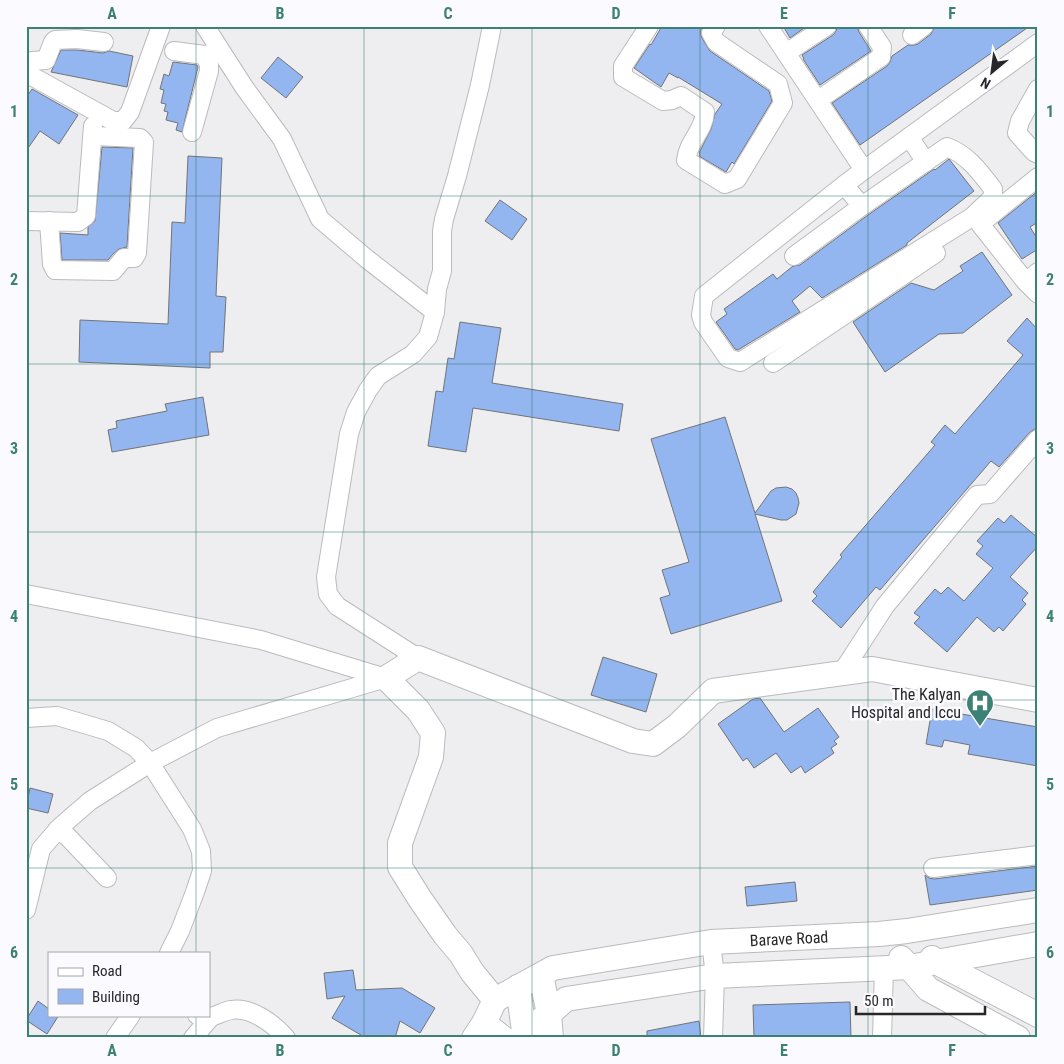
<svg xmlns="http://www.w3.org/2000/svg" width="1064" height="1064" font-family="'Roboto Condensed',sans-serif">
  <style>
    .building { fill: #93b5f0; stroke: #727476 }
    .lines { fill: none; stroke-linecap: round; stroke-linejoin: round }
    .street-casing { stroke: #bbbbbe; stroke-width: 20 }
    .secondary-casing { stroke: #bbbbbe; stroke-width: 26 }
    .street { stroke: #fff; stroke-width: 18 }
    .secondary { stroke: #fff; stroke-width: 24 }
    .grid { fill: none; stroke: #3d8174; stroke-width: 1; stroke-opacity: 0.55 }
    .labels { text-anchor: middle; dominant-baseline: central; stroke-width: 5; stroke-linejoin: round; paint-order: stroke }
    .poi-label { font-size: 16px; fill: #272729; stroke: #fbfbff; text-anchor: end }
    .street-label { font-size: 16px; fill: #272729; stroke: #fbfbff }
    .neatline { fill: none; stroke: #3d8174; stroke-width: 2 }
    .grid-label { font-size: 16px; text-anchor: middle; font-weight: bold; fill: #3d8174 }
  </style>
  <rect width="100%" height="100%" fill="#eeeef1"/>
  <g class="building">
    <polygon points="662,26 703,26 700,32 702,38 710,51 769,91 772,101 734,164 732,162 726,172 699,156 700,154 699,153 711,129 715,114 722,104 678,77 678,78 669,73 661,87 634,68 650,44 651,45"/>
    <polygon points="783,26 807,26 790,38"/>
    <polygon points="840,26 857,26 859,32 871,51 820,85 803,59 804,59 802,55 833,35 836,31 837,28"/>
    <polygon points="935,26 1030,26 860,145 832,103 887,66 890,62 892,56 908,45 914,45 918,44 931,34"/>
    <polygon points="61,50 77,50 103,53 109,51 133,56 127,87 51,72"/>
    <polygon points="278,57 303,77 286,98 261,78"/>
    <polygon points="173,62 197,65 198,67 182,132 176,130 178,123 166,120 168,112 164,111 166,104 161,103 164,90 160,89 164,74 169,76"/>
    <polygon points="32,89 78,115 59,144 40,131 26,151 26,98"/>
    <polygon points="102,147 133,148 127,247 119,249 113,254 108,260 62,260 60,233 88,235 88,227 95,221"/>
    <polygon points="188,156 222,158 216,296 226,297 223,352 210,352 210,368 79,362 80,320 168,324 172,222 185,223"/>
    <polygon points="949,159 974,191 907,243 907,245 822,298 810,286 792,301 800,312 738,350 735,349 716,322 727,314 724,309 773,274 777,279 793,266 800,265 868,215 934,169 935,170"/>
    <polygon points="1038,191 1038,222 1030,227 1038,240 1038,249 1022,259 998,223"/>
    <polygon points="500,200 527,219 512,240 485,221"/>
    <polygon points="982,252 1012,295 963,333 939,334 885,372 853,322 911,283 934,290 963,271 960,266"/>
    <polygon points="1027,318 1038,330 1038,427 1030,432 999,467 991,461 880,590 876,587 841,628 812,601 817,596 813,592 842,557 840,555 935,445 931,442 945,425 955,434 1023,355 1007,341"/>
    <polygon points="460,322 501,328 492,383 623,404 619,431 473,408 466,452 428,446 436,391 443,392 448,358 454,359"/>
    <polygon points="203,397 209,435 112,452 108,430 117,428 116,421 167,411 165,404"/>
    <polygon points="725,417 755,513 771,491 776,488 786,487 792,489 796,493 798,498 799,503 796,514 787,520 781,520 755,514 782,601 671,634 660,598 670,595 662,570 689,562 651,439"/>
    <polygon points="1011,515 1038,538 1038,546 1010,577 1028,593 1022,600 1026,604 1003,631 999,627 994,632 977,617 947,652 914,623 920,617 914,613 935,589 941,594 948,587 964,601 993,568 976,554 983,546 977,541 998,518 1004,523"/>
    <polygon points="603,657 657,674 646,712 591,695"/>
    <polygon points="760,698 784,732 818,708 839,737 834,741 837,744 831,748 834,753 805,773 801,766 791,773 776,753 754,768 747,758 743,761 718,724 753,699"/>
    <polygon points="932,709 1038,727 1038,766 968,754 970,745 944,740 942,747 926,744"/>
    <polygon points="30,788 53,794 48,813 26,808"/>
    <polygon points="1038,866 1038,890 930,905 925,875 929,878 934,879"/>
    <polygon points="795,882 797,901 747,906 745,887"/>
    <polygon points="353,970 356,990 402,988 435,1008 420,1033 400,1021 395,1038 366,1038 332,1018 345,996 327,999 324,973"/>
    <polygon points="38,1001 49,1009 49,1015 59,1015 47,1034 26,1020"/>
    <polygon points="850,1002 851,1038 754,1038 753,1005"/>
    <polygon points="699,1021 701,1038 647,1038 647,1031"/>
  </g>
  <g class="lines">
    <g class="street-casing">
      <g id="street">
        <polyline points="205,26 244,87 282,139 320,219 367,259 435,312 428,337 413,354 378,376 368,390 356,412 349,434 326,577 328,594 337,606 418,658"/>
        <path d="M649,26L623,66V77L663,101L672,100L681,96L705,112C704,131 688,141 686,160L725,184L737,179L783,103L778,84L716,42L711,33L716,26"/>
        <polyline points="768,26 864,170"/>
        <polyline points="912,35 924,26"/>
        <polyline points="174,51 204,55 215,53"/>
        <polyline points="786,53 827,26"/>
        <polyline points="26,63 32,61 46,60 53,42 55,40 77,39 104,42"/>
        <polyline points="26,73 113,121 123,121 130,112 161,26"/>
        <polyline points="1038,89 1020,121 1017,133 1034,152 1038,154"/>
        <polyline points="818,100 881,57 882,47 868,26"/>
        <polyline points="192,132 209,71 209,64 204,55"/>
        <polyline points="909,137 926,162"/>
        <polyline points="1038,177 980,224 1026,282 1038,294"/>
        <path d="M844,185L862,206L947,147C968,155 980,172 993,189V197L972,217L740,362L728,358L703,322L701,315L704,296L844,185L864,170L1038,43"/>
        <polyline points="26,221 78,222 86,216 93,126"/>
        <polyline points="49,221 52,264 55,270 113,271 124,258 134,258 137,253 144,142 140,138 93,136"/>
        <polyline points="794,256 862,206"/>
        <polyline points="1026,282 1038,272"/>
        <polyline points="435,312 437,289 442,271 442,231 444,219 457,176 480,85 492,26"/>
        <polyline points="773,363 936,253"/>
        <polyline points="26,594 261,640 386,678"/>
        <polyline points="841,674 885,606 977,495 990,494 1038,439"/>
        <polyline points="26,718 57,716 108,731 136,748 150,763 192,829 201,851 202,871 195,892 180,931 169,953"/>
        <polyline points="57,830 67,836 107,878"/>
        <polyline points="933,868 1038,855"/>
        <polyline points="26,910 41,849 60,827 90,801 150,763 217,728 386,678"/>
        <polyline points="711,942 715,976 713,1038"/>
        <path d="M197,1015C209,1022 219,1012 231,1010C250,1006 274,1024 286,1038"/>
        <polyline points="115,1038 131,1015"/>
        <polyline points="193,1038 211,1017"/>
        <polyline points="882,1038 884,968"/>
      </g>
    </g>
    <g class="secondary-casing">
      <g id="secondary">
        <polyline points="901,958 928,989 1018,1038"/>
        <polyline points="932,958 936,962 1038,1015"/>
        <polyline points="541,975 549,1014 551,1038"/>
        <polyline points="518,987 525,1038"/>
        <polyline points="495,1000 472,972 461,954 445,935 420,899 400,867 400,843 431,757 433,733 418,710 386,678 418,658 633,741 653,744 677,726 713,691 872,669 1038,700"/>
        <polyline points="484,1023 503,1038"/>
        <path id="s1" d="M474,1038L484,1023L495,1000L553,968L711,942L879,934L907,931L1038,910"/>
        <polyline points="520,1038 524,1032 549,1014 566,999 715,976 910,967 936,962 1038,944"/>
      </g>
    </g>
    <use href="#street" class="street"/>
    <use href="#secondary" class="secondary"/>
  </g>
  <path class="grid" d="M196,26V953M364,26V1038M532,26V1038M700,26V1038M868,26V1038M26,196H1038M26,364H1038M26,532H1038M26,700H1038M26,868H1038M196,1015V1038"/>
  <defs>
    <g id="hospital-pin" transform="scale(1.4375)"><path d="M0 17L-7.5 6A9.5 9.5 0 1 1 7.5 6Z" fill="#3d8174" stroke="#fbfbff"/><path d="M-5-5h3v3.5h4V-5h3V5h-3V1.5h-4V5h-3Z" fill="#fff"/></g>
  </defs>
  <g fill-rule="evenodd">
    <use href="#hospital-pin" x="980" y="703"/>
  </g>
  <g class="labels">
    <g class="poi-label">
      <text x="961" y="694">The Kalyan<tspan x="961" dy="18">Hospital and Iccu</tspan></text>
    </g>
    <g class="street-label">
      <text stroke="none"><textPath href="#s1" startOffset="348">Barave Road</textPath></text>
    </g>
  </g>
  <rect width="1064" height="1064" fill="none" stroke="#fbfbff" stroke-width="55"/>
  <rect x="48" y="952" width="162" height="65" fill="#fbfbff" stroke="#a6a6a9"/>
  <rect x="58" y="968" width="25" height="8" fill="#ffffff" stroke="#a6a6a9"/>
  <text x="92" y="976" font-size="15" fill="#272729">Road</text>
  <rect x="58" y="989" width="25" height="15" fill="#93b5f0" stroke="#a6a6a9"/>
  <text x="92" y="1002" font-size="15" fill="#272729">Building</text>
  <g transform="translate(992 72) rotate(209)" stroke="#fbfbff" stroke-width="4" paint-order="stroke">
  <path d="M0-4L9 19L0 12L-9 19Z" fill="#272729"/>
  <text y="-8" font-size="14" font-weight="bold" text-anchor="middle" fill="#272729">N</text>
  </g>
  <path d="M856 1006v8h129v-8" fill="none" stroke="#272729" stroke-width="2.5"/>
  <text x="864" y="1006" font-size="15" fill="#272729" stroke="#fbfbff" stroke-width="4" paint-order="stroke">50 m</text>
  <rect x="28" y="28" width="1008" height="1008" class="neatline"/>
  <g class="grid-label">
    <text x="112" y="19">A</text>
    <text x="280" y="19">B</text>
    <text x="448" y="19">C</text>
    <text x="616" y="19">D</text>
    <text x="784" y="19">E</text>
    <text x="952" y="19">F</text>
    <text x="14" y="117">1</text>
    <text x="1050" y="117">1</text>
    <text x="14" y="285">2</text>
    <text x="1050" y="285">2</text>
    <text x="14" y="454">3</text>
    <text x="1050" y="454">3</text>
    <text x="14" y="622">4</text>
    <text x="1050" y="622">4</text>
    <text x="14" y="790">5</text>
    <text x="1050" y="790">5</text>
    <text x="14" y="958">6</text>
    <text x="1050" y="958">6</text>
    <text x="112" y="1056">A</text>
    <text x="280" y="1056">B</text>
    <text x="448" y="1056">C</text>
    <text x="616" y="1056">D</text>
    <text x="784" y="1056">E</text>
    <text x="952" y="1056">F</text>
  </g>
</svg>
